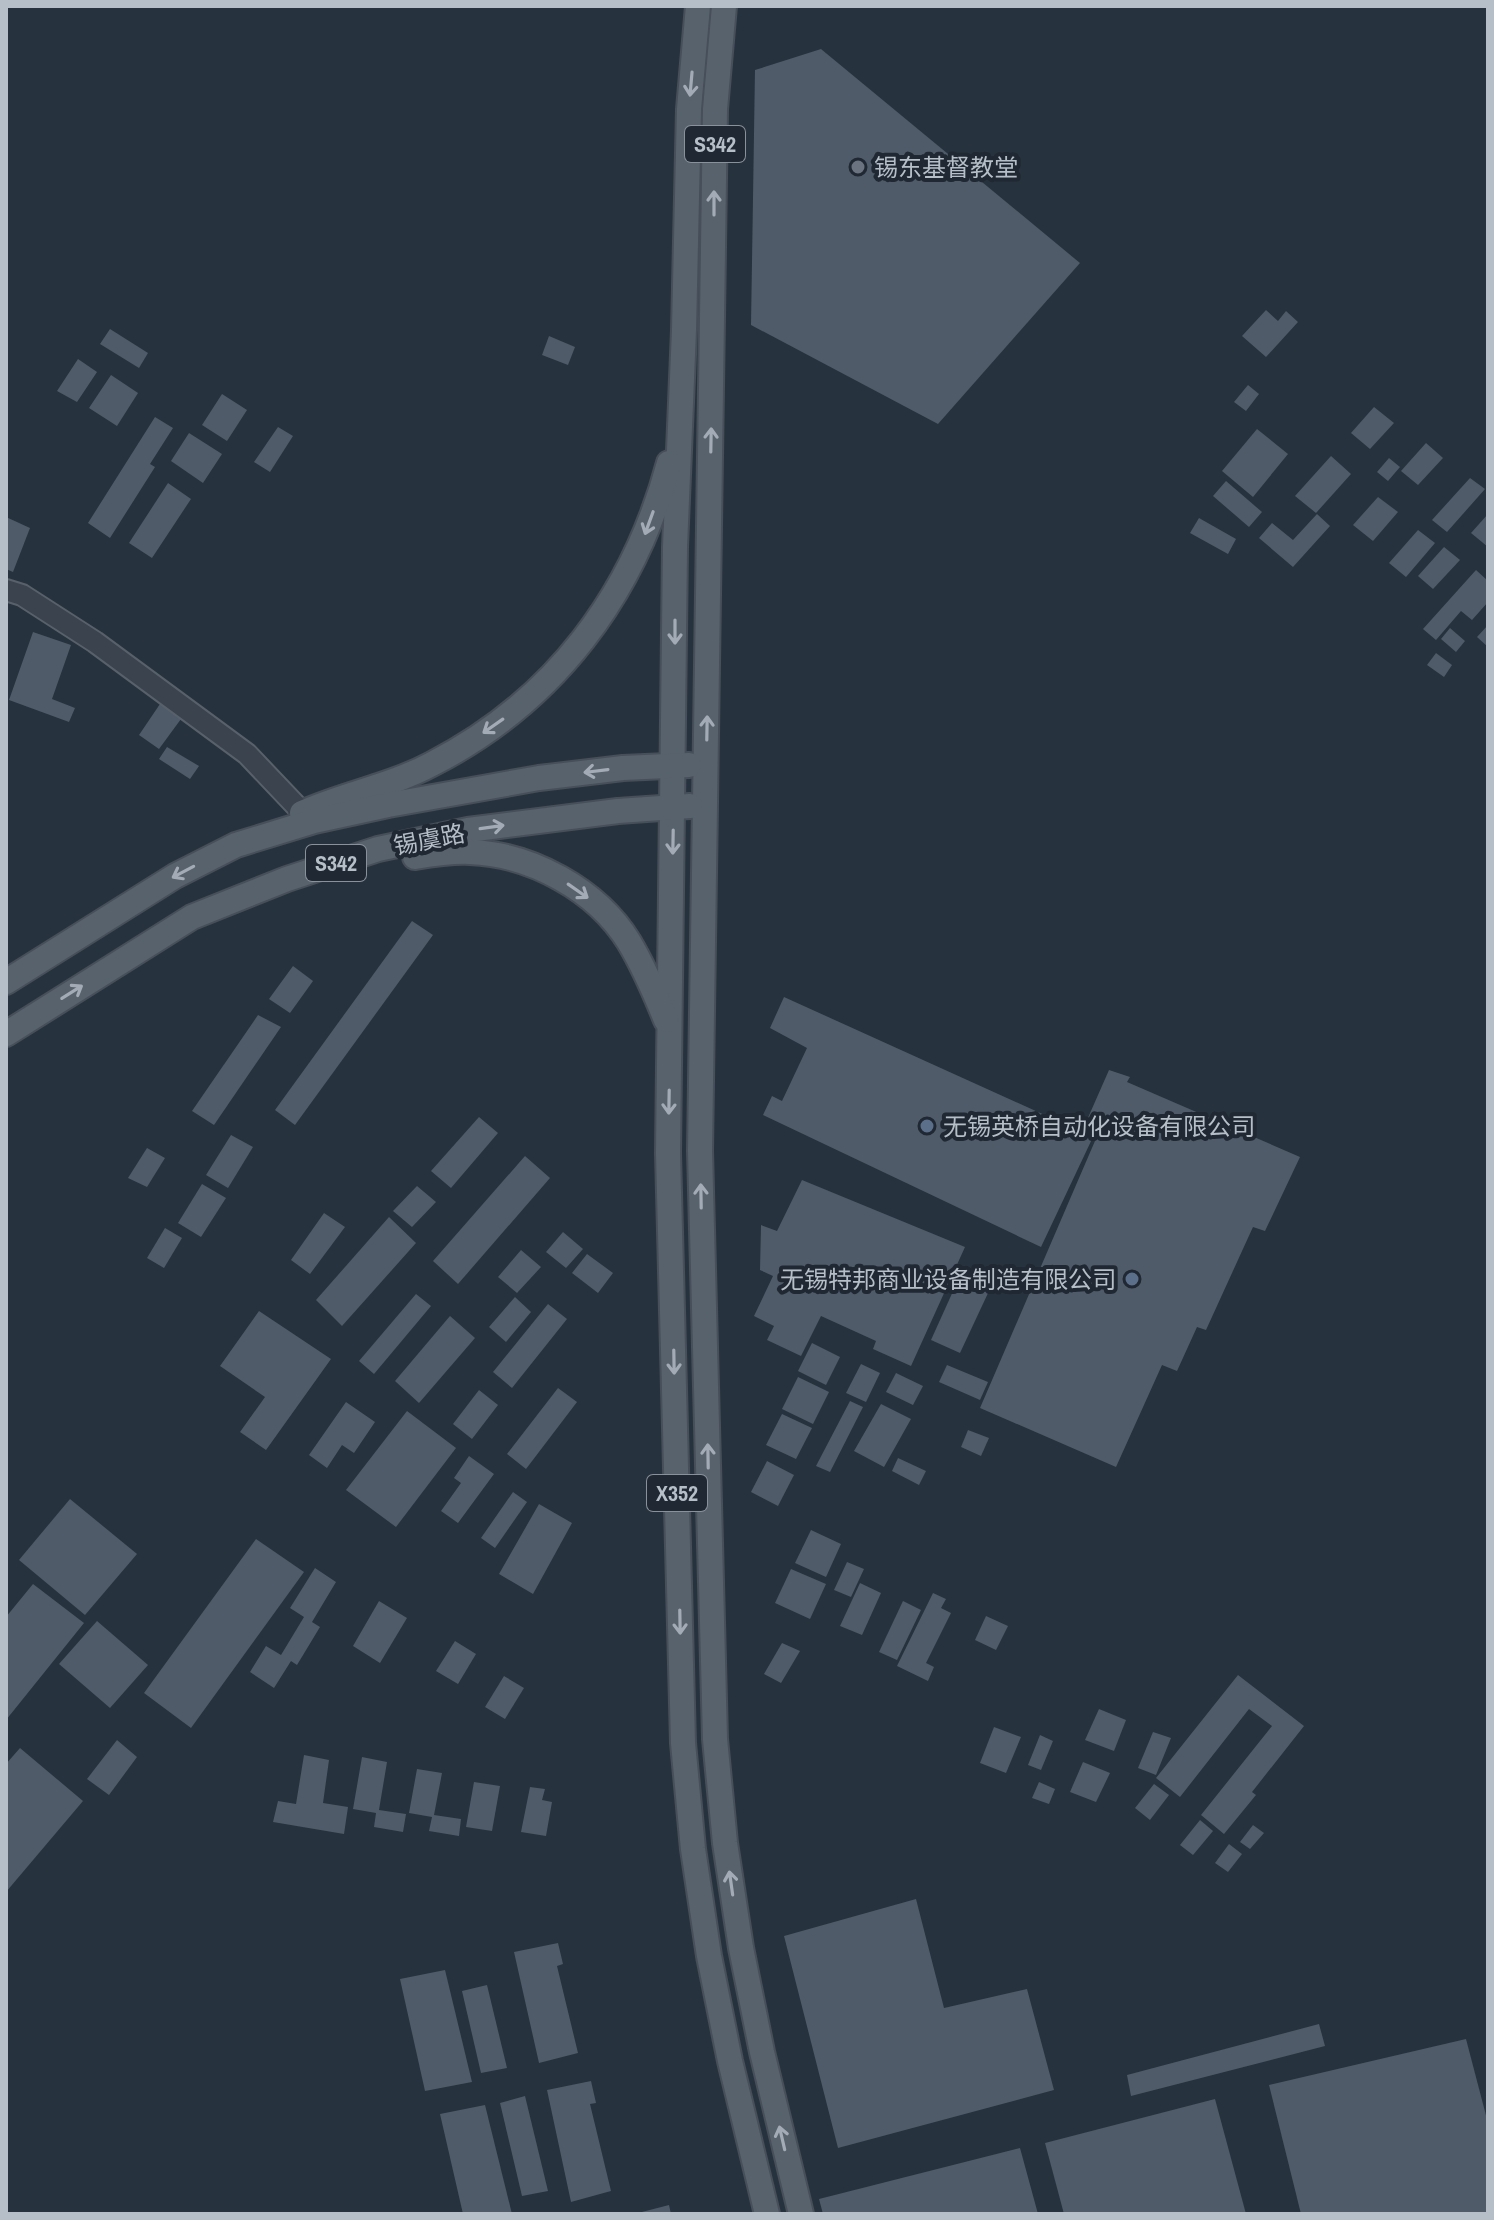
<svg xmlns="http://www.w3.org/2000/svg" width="1494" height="2220" font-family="'Archivo Narrow','Noto Sans SC',sans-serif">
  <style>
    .building { fill: #4f5b68 }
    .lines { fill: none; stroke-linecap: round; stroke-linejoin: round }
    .minor-casing { stroke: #58616b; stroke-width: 24 }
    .major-casing { stroke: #464f5a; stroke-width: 28 }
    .minor { stroke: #3a434e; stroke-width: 20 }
    .major { stroke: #58626d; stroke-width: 24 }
    .oneway { stroke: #a3acb6 }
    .worship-dot { fill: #6b7280; stroke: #1f2833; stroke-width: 3 }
    .service-dot { fill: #5c6f8a; stroke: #1f2833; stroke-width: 3 }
    .labels { text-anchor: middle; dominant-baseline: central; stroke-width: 8; stroke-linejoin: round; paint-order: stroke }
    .shield { fill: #1f2833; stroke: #89919b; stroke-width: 2 }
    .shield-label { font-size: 22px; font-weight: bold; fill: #b6bec8 }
    .poi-label { font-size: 24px; fill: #b6bec8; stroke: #1f2833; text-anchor: start }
    .street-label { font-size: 24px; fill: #b6bec8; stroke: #1f2833 }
  </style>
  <rect width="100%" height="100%" fill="#26323d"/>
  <g class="building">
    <polygon points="821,49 1080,263 938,424 751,325 755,70"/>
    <polygon points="1266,310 1278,321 1286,311 1298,322 1266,357 1242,336"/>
    <polygon points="110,329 148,353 139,368 100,344"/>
    <polygon points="549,336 575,347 568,365 542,355"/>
    <polygon points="78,359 97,372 77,402 57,391"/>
    <polygon points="111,375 138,393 117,426 89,408"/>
    <polygon points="1248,385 1259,394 1246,411 1234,402"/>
    <polygon points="222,394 247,410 227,441 202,425"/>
    <polygon points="1374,407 1394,423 1370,449 1351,433"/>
    <polygon points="155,417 173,428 150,464 155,467 110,538 88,523"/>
    <polygon points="278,427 293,436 270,472 254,462"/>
    <polygon points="1257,429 1288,454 1253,497 1222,471"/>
    <polygon points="189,433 222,454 203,483 171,461"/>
    <polygon points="1426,443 1443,458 1418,485 1401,471"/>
    <polygon points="1331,456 1351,474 1316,513 1295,496"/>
    <polygon points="1389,458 1400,467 1388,481 1377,472"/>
    <polygon points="1470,478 1485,489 1447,532 1432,520"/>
    <polygon points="1226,481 1262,512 1249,527 1213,496"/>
    <polygon points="168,483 191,499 152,558 129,543"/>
    <polygon points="1378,497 1398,512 1373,541 1353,525"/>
    <polygon points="1317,514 1330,526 1293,567 1259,538 1272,523 1293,540"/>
    <polygon points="1488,514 1488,547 1471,533"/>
    <polygon points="6,517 30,528 13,572 6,569"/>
    <polygon points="1199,518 1236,539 1228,554 1190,533"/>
    <polygon points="1418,530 1435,543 1406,577 1389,563"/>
    <polygon points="1444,547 1460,560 1433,589 1418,576"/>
    <polygon points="1476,570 1488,581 1488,602 1472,620 1461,611 1436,640 1423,629"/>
    <polygon points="1488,625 1488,647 1477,637"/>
    <polygon points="1450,628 1465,641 1456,652 1441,639"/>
    <polygon points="33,632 71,645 52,699 75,708 69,722 9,700"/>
    <polygon points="1436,653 1452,665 1444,677 1427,665"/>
    <polygon points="160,704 181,719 159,749 139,735"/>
    <polygon points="167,747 199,766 190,779 159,759"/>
    <polygon points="412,921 433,935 295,1125 275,1110"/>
    <polygon points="293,966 313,981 290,1013 269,999"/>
    <polygon points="784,997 1093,1137 1041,1247 763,1115 772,1096 782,1101 807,1048 770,1028"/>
    <polygon points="258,1015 281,1027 214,1125 192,1111"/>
    <polygon points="1109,1070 1130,1077 1127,1082 1300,1157 1265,1231 1253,1227 1206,1330 1197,1327 1177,1371 1162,1365 1116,1467 980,1408 1101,1127 1087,1120"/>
    <polygon points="479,1117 498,1133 451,1188 431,1171"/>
    <polygon points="231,1135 253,1147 228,1188 206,1175"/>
    <polygon points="147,1148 165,1158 147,1187 128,1178"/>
    <polygon points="525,1156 550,1178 458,1284 433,1261"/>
    <polygon points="802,1180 965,1247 911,1366 873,1349 876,1341 821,1316 801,1356 767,1340 774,1326 754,1316 773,1276 760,1270 761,1225 777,1231"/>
    <polygon points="202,1184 226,1198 201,1237 178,1223"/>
    <polygon points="417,1186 436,1202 412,1227 393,1211"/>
    <polygon points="324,1213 345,1227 310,1274 291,1260"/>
    <polygon points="389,1217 416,1243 342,1326 316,1300"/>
    <polygon points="165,1228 182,1238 164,1268 147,1258"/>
    <polygon points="563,1232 583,1249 566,1268 546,1252"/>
    <polygon points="521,1250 541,1267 517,1293 498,1277"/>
    <polygon points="587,1254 613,1273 598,1293 572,1273"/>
    <polygon points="959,1278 989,1291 960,1353 931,1340"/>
    <polygon points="416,1294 431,1306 374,1374 359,1361"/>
    <polygon points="515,1297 531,1312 506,1342 489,1327"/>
    <polygon points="548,1304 567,1319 512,1388 493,1372"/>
    <polygon points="259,1311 331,1359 266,1450 240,1432 265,1397 220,1366"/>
    <polygon points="450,1316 475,1338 419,1403 395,1381"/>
    <polygon points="812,1343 840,1357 826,1385 798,1371"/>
    <polygon points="861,1364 880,1373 866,1402 846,1393"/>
    <polygon points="947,1365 988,1382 980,1400 939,1382"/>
    <polygon points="896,1373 923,1386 913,1405 886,1392"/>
    <polygon points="798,1377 829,1392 813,1424 782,1409"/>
    <polygon points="558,1388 577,1402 526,1469 507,1454"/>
    <polygon points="479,1390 498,1405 472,1439 453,1424"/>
    <polygon points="850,1401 863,1407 830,1472 816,1466"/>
    <polygon points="346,1402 375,1422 354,1453 342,1445 327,1468 309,1455"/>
    <polygon points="881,1404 911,1419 884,1467 854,1451"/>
    <polygon points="407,1411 456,1448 396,1527 346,1490"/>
    <polygon points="782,1414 812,1428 796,1459 766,1445"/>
    <polygon points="968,1430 989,1438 981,1456 961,1447"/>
    <polygon points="469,1456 494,1474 458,1523 441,1511 461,1483 454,1478"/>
    <polygon points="898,1458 926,1471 919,1485 892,1471"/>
    <polygon points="767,1461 794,1475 778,1506 751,1492"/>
    <polygon points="513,1492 527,1502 495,1548 481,1538"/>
    <polygon points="70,1499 137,1554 85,1615 19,1560"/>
    <polygon points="539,1504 572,1523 533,1594 499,1574"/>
    <polygon points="811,1530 841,1544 826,1577 795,1563"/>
    <polygon points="256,1539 304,1572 191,1728 144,1693"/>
    <polygon points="847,1562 864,1569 851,1597 834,1590"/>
    <polygon points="315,1568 336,1582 312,1622 320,1627 297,1665 291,1661 274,1688 250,1672 266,1646 281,1655 304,1617 290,1608"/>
    <polygon points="791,1569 826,1584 810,1619 775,1603"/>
    <polygon points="860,1583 881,1593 862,1635 840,1626"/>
    <polygon points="33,1584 84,1623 6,1720 6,1617"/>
    <polygon points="933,1593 946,1599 941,1608 951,1613 926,1663 934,1667 928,1681 897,1666"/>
    <polygon points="379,1601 407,1618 380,1663 353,1646"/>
    <polygon points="903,1601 921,1610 897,1660 879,1652"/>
    <polygon points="986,1616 1008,1626 996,1650 975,1640"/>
    <polygon points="97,1621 148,1665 110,1708 59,1664"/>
    <polygon points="455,1641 476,1654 458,1684 436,1671"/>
    <polygon points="782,1643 800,1651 781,1683 764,1674"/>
    <polygon points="1238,1675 1304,1726 1252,1792 1256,1795 1224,1834 1201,1815 1272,1726 1249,1709 1180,1797 1156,1778"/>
    <polygon points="504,1676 524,1688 505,1719 485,1707"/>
    <polygon points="1099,1709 1126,1720 1114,1751 1085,1740"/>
    <polygon points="994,1727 1021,1737 1006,1773 980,1763"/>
    <polygon points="1153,1732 1171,1738 1156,1775 1138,1768"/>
    <polygon points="1040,1735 1053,1741 1041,1770 1028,1765"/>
    <polygon points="117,1740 137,1757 109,1795 87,1779"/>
    <polygon points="20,1748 83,1801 6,1892 6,1764"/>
    <polygon points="304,1755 329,1760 323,1803 348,1807 344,1834 273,1822 278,1801 296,1804"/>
    <polygon points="362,1757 387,1762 379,1810 406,1814 403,1832 374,1827 376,1813 353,1809"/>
    <polygon points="1083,1762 1110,1773 1096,1802 1070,1792"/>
    <polygon points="417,1769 442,1773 434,1815 461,1819 459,1836 429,1831 432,1817 409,1813"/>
    <polygon points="474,1782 500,1786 492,1831 466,1827"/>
    <polygon points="1039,1782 1055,1789 1049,1804 1032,1798"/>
    <polygon points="1154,1784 1169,1795 1150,1820 1135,1808"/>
    <polygon points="530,1787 545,1789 542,1800 552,1802 546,1836 521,1832"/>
    <polygon points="1200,1820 1213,1831 1193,1855 1180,1845"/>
    <polygon points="1253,1825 1264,1833 1250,1849 1240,1842"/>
    <polygon points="1229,1844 1242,1854 1228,1872 1215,1863"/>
    <polygon points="916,1899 944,2008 1027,1989 1054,2090 838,2148 784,1936"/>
    <polygon points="558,1943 563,1964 557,1966 578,2053 539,2063 514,1952"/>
    <polygon points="445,1970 472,2082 425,2091 400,1979"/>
    <polygon points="487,1985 507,2068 481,2073 462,1991"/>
    <polygon points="1319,2024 1325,2046 1131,2096 1127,2075"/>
    <polygon points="1466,2039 1488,2123 1488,2214 1301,2214 1269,2085"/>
    <polygon points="591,2081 596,2103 590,2104 611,2191 571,2202 547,2090"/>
    <polygon points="525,2096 548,2191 522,2196 500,2103"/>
    <polygon points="1215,2099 1246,2214 1064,2214 1045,2143"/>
    <polygon points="485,2105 512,2214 463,2214 440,2114"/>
    <polygon points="1020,2148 1038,2214 823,2214 819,2199"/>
    <polygon points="669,2205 671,2214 639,2214 638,2213"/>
  </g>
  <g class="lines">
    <g class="minor-casing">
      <polyline id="minor" points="6,590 22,595 95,642 247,754 303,813"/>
    </g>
    <g class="major-casing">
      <g id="major">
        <polyline points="698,6 689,109 684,330 675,547 668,1153 683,1743 693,1849 709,1956 730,2061 767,2214"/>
        <polyline points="724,6 715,109 700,1151 715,1739 725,1843 741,1948 762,2052 801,2214"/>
        <path d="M302,813C344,794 391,786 432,764C555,701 634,594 669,463"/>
        <path d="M415,857C433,854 451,851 470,852C531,854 597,890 629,942C644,967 655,993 666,1020"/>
        <polyline points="6,982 175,876 236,845 314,821 388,805 539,778 623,768 689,765"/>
        <polyline points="6,1034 192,917 287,879 378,849 468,830 618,811 690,806"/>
      </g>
    </g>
    <use href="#minor" class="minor"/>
    <use href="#major" class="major"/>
  </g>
  <defs><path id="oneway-shaft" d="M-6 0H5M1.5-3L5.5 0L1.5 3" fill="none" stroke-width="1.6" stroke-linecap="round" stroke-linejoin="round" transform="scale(2)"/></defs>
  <g class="oneway">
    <use href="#oneway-shaft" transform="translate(691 84) rotate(95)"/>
    <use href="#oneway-shaft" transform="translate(714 203) rotate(-90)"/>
    <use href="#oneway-shaft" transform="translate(711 440) rotate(-89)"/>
    <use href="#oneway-shaft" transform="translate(649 523) rotate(110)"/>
    <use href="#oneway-shaft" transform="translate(675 632) rotate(90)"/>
    <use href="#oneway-shaft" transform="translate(493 726) rotate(145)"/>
    <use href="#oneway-shaft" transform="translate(707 728) rotate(-89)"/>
    <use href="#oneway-shaft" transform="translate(596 771) rotate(173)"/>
    <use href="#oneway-shaft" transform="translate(492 827) rotate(-8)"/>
    <use href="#oneway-shaft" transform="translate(673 842) rotate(91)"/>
    <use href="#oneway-shaft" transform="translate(183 872) rotate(152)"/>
    <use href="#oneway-shaft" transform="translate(578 891) rotate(35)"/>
    <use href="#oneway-shaft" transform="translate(72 992) rotate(-32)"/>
    <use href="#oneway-shaft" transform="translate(669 1102) rotate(91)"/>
    <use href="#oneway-shaft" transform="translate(701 1196) rotate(-91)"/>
    <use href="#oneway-shaft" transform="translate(674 1362) rotate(89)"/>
    <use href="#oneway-shaft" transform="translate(708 1456) rotate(-91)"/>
    <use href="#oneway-shaft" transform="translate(680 1622) rotate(89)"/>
    <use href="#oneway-shaft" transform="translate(731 1883) rotate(-98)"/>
    <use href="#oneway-shaft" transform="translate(782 2138) rotate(-103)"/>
  </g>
  <circle class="worship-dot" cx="858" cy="167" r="8"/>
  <g class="service-dot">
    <circle cx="927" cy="1126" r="8"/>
    <circle cx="1132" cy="1279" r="8"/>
  </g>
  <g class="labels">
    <g class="shield">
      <rect x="685" y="126" width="60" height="36" rx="6"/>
      <rect x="306" y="845" width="60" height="36" rx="6"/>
      <rect x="647" y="1475" width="60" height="36" rx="6"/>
    </g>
    <g class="shield-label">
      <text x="715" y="144">S342</text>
      <text x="336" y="863">S342</text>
      <text x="677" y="1493">X352</text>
    </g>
    <g class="poi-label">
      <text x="874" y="167">锡东基督教堂</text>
      <text x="943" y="1126">无锡英桥自动化设备有限公司</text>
      <text x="1116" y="1279" text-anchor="end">无锡特邦商业设备制造有限公司</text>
    </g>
    <g class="street-label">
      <text transform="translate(429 839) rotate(-11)">锡虞路</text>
    </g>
  </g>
  <rect width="1494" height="2220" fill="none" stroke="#b6bec8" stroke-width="16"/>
</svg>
